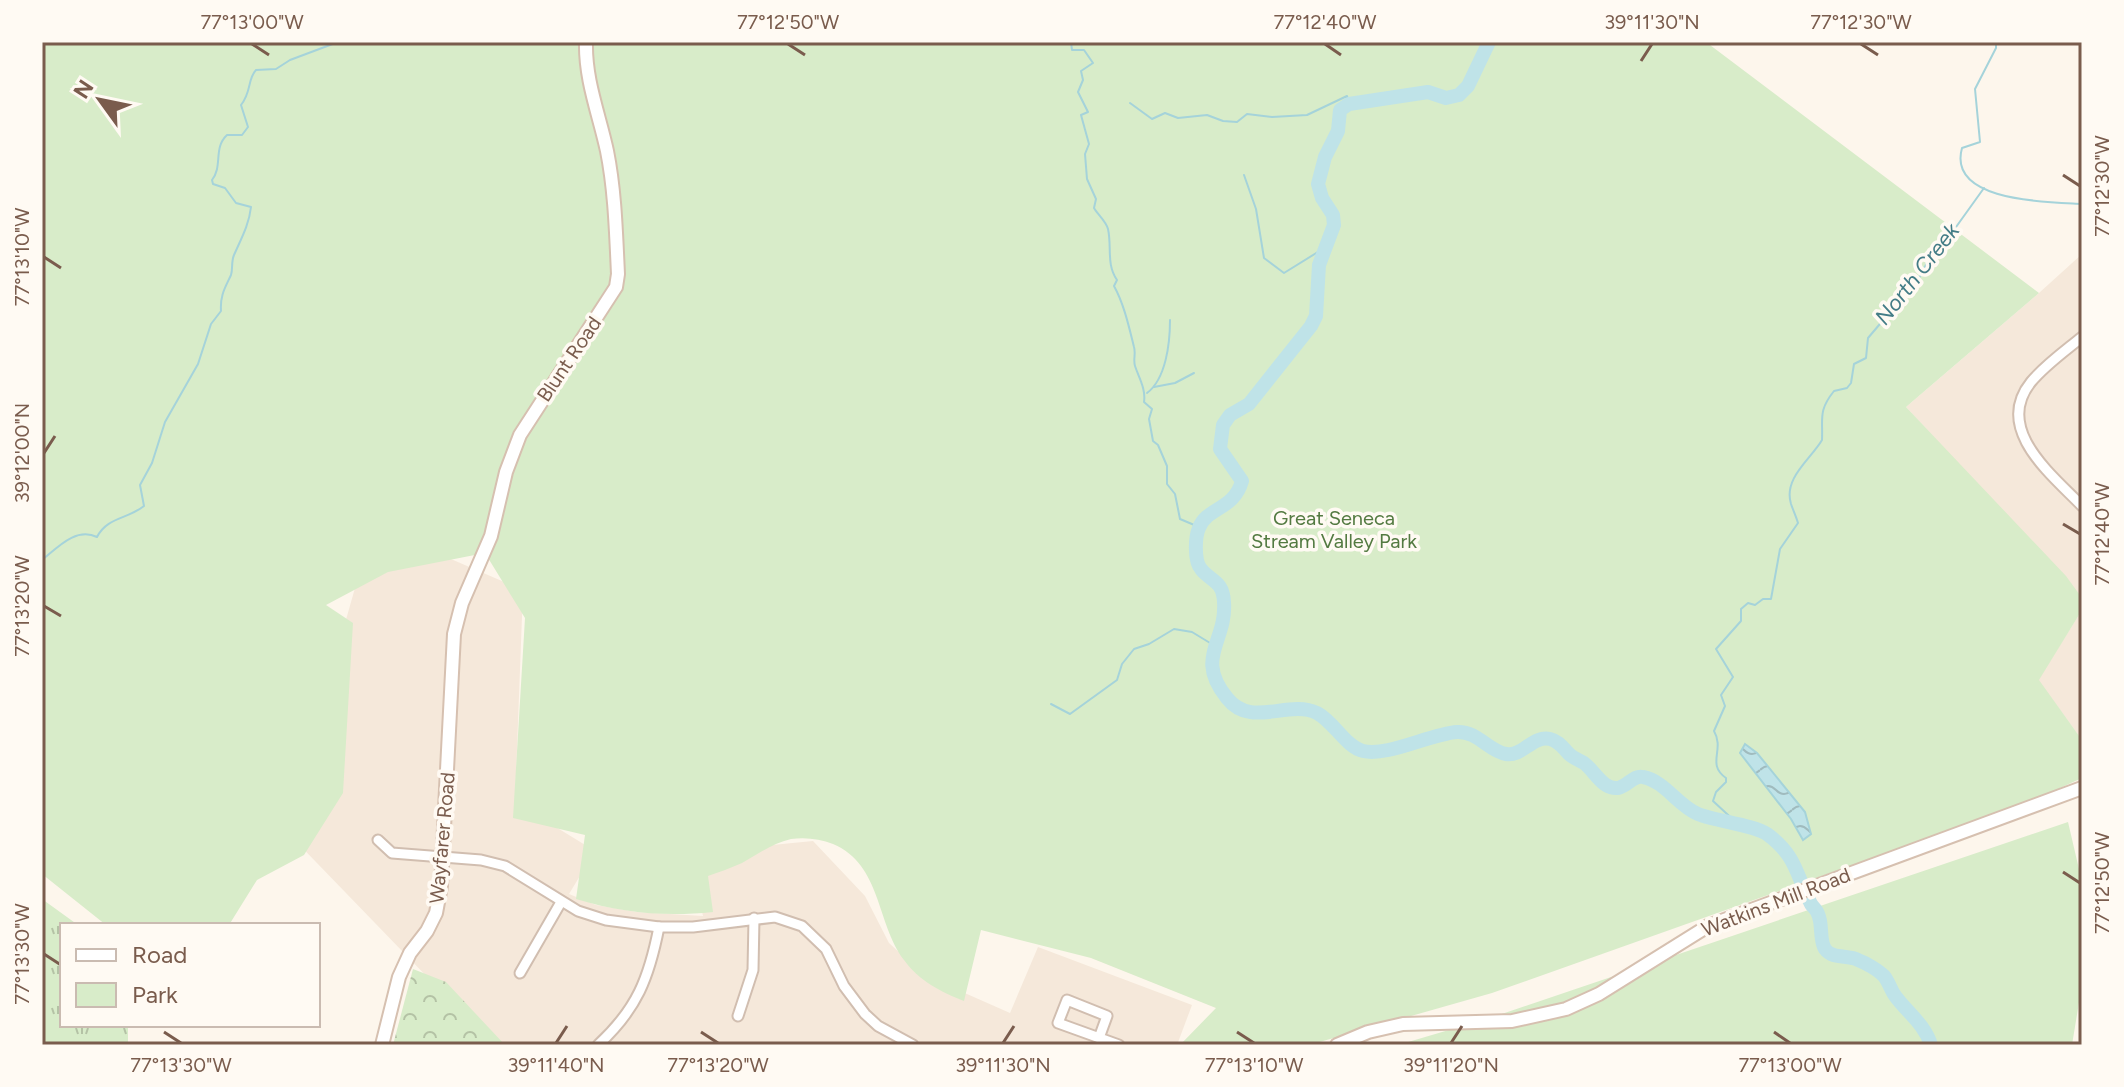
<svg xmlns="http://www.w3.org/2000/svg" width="2124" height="1087" font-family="Figtree,sans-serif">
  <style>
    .residential { fill: #f5e8da }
    .grass { fill: url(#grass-tufts) }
    .forest { fill: url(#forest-crowns) }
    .park { fill: #d8ecc9 }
    .water { fill: url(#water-waves); stroke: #a5d3da; stroke-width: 2 }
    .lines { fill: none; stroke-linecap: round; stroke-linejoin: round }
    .stream { stroke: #a5d3da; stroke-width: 2 }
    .river { stroke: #bfe3e8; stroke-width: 14 }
    .street-casing { stroke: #d1beb0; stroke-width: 13 }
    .secondary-casing { stroke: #d6c0b0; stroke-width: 16 }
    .street { stroke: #fff; stroke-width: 9 }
    .secondary { stroke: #fff; stroke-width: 12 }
    .ticks { fill: none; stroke: #7a5c4d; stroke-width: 3 }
    .labels { text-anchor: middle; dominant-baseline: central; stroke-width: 7; stroke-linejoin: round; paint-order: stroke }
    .street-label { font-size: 20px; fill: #7a5c4d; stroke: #fffaf3 }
    .park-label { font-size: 20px; fill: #537a41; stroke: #fffaf3 }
    .water-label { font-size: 22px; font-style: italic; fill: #437c86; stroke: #fffaf3 }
    .neatline { fill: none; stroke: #7a5c4d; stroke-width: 3 }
    .ticks-label { font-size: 20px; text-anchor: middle; fill: #7a5c4d }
  </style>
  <defs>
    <pattern id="grass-tufts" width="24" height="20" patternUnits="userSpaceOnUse" patternTransform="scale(2)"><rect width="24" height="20" fill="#d8ecc9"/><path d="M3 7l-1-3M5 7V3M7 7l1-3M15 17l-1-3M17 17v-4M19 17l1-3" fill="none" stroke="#b4c2a5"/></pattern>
    <pattern id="forest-crowns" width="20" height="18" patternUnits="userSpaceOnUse" patternTransform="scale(2)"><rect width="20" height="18" fill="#d8ecc9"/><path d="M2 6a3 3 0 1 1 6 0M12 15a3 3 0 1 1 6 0" fill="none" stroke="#b4c2a5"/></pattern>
    <pattern id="water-waves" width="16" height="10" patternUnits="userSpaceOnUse" patternTransform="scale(2)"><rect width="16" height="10" fill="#bfe3e8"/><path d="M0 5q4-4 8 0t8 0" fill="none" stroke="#a0bbbe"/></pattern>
  </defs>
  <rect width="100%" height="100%" fill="#fdf6ec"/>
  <g class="residential">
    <polygon points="2082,254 2082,598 1906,407 2039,293"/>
    <polygon points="437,553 523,590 515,802 595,851 569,894 596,905 637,912 703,916 689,853 813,841 865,896 889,943 924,975 1010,1013 1038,947 1192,1005 1177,1045 493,1045 286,831 355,588 368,577"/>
    <polygon points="2082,610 2082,740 2038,680"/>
  </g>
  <polygon class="grass" points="42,899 78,925 62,925 62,1025 128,1025 128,1045 42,1045"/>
  <polygon class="forest" points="413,969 446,982 505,1045 393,1045"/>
  <g class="park">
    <path d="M42,42H1706L2039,293L1906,407L2066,576L2082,598V610L2039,680L2082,740V778L2060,788L2061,791L1492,993L1309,1045H1180L1216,1008L1091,958L981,930L964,1001C941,992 919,981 904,960C876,923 882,865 833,844C820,839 806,837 791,839C773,843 758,854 742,863C731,868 719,872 708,876L713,912C665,917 622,913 576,899L585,835L513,818L525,618L485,553L388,572L326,605L353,623L343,793L304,855L257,880L229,925H106L42,874Z"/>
    <polygon points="2068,822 2082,882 2082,984 2072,1045 1398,1045 1493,1017"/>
  </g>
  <polygon class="water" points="1745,744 1757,753 1805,812 1811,834 1803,840 1791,819 1740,753"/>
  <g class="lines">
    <g class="stream">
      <path d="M1071,42L1072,50H1084L1093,63L1081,71L1083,80L1078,92L1088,112L1081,115L1089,144L1085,154L1087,179L1096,199L1094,208C1098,215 1106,221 1108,229C1112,247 1106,264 1117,280L1114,286C1124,304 1129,327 1134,347C1136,353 1133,360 1135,366C1139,378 1146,389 1144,402L1152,409L1149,419L1153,441L1158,445L1167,466V484L1175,494L1180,519L1199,527"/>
      <path d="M1996,42V48L1975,89L1980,142L1962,148C1947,202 2047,202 2082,204"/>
      <polyline points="1130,103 1152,119 1165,113 1178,118 1207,115 1223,121 1237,122 1247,114 1272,117 1307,115 1347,96 1349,104"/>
      <polyline points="1244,175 1256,209 1264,258 1284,273 1326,247"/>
      <polyline points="1154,387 1175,383 1194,373"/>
      <path d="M1147,393C1166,379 1170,343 1170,320"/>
      <path d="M42,560C58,547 76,527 97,537C107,517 128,519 144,506L140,485L152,463L165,422L198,364L211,324L221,311C220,295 225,288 231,275C233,269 231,262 234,255C241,239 249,225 251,207L236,203L225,188L213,184L212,180C223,166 213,148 227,135H242L248,127L241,105C252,91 247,80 256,70L276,69L290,60L338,42"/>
      <polyline points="1051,704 1070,714 1117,680 1122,664 1134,649 1149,644 1174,629 1192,632 1215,646"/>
      <path d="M1740,826L1713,801L1716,792L1726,782V778C1706,764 1725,750 1714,731L1725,706L1721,695L1733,677L1716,649L1741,621V609L1748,603L1755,605L1763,599H1771L1780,549L1798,523C1796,516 1793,510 1791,504C1783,478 1811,459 1822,440C1823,418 1818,411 1834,391L1847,388L1851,383L1854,364L1866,358L1868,338L1919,278L1936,246L1951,234L1984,188"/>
    </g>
    <path class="river" d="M1489,42L1468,86L1459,95L1446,98L1428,92L1349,104L1340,110L1338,131L1325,157L1318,184L1322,198L1333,215L1334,225L1319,265L1316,316L1311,326L1249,404L1230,415L1223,425L1220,449L1242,481C1234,510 1207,507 1199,528C1195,537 1194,561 1201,569C1210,581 1223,580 1224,602C1227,642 1194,657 1227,698C1251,729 1288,699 1317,713C1334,722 1346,747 1363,751C1387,757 1430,734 1457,732C1478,731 1488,751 1506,754C1522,757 1533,735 1550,739C1559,741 1563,748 1569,754C1573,758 1579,760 1584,763C1592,769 1597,779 1606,785C1624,796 1630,774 1643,777C1665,781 1678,806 1698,814C1715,821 1754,825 1767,834C1797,856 1796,875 1811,904C1813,907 1817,910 1818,914C1823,924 1819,940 1825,949C1833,960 1848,954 1858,960C1866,963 1878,970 1884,976C1889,982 1891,991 1896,997C1908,1013 1925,1025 1931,1045"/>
    <g class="street-casing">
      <g id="street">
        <path d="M2082,337C2065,351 2045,365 2031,382C1993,429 2052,475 2082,506"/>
        <polyline points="378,840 392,853 481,860 505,866 578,911 606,920 659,927 693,927 775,917 802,926 826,949 844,986 865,1014 878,1026 913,1045"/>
        <polyline points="520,973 561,902"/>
        <polyline points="738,1016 753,970 754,918"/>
        <polyline points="1099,1038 1107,1016 1067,1000 1058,1023 1119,1045"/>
        <path d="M598,1045C637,1009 649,978 659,927"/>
      </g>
    </g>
    <g class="secondary-casing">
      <g id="secondary">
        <path d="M382,1045L399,977L410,953L427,931L436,913L441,886L454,634L462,603L491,536L506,472L520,435L616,287L618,274C616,233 615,191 607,151C599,114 585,80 586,42"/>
        <polyline points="1337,1045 1368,1032 1403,1024 1512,1021 1566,1009 1599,994 1708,926 2082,788"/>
      </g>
    </g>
    <use href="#street" class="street"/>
    <use href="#secondary" class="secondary"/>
  </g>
  <path class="ticks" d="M252,44L269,55M788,44L805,55M1325,44L1341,55M1861,44L1878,55M1641,61L1652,44M2063,175L2080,186M44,257L61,268M44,453L55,436M2063,524L2080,534M44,606L61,616M2063,872L2080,883M44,954L61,965M164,1032L181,1043M701,1032L718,1043M1237,1032L1254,1043M1774,1032L1790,1043M556,1043L567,1026M1003,1043L1014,1026M1451,1043L1462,1026"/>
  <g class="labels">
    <g class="street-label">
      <text transform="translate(569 359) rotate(-56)">Blunt Road</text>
      <text transform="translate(442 838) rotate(-85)">Wayfarer Road</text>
      <text transform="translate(1776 902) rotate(-21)">Watkins Mill Road</text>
    </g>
    <g class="park-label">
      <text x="1334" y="518">Great Seneca<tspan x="1334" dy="23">Stream Valley Park</tspan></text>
    </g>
    <g class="water-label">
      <text transform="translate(1917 274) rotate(-52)">North Creek</text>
    </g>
  </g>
  <rect width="2124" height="1087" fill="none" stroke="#fffaf3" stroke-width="88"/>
  <rect x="60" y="923" width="260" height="104" fill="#fffaf3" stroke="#cabbb1" stroke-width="2"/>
  <rect x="76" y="949" width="40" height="12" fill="#ffffff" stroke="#cabbb1" stroke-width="2"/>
  <text x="132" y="963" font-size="24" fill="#7a5c4d">Road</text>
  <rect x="76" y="983" width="40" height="24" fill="#d8ecc9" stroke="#cabbb1" stroke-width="2"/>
  <text x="132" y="1003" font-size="24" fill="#7a5c4d">Park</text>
  <g transform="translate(100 100) rotate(303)" stroke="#fffaf3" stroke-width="6" paint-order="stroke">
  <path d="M0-6L14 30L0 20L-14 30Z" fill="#7a5c4d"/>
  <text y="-12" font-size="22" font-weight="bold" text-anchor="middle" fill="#7a5c4d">N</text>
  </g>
  <rect x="44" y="44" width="2036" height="999" class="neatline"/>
  <g class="ticks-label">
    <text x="252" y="29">77°13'00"W</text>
    <text x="788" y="29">77°12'50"W</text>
    <text x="1325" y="29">77°12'40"W</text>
    <text x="1652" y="29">39°11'30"N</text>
    <text x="1861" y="29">77°12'30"W</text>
    <text transform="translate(2102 186) rotate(-90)" y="7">77°12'30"W</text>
    <text transform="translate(22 257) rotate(-90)" y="7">77°13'10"W</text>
    <text transform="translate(22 453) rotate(-90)" y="7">39°12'00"N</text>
    <text transform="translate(2102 534) rotate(-90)" y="7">77°12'40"W</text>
    <text transform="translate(22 606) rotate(-90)" y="7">77°13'20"W</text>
    <text transform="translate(2102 883) rotate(-90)" y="7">77°12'50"W</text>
    <text transform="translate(22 954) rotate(-90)" y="7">77°13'30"W</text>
    <text x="181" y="1072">77°13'30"W</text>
    <text x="556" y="1072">39°11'40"N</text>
    <text x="718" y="1072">77°13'20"W</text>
    <text x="1003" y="1072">39°11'30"N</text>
    <text x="1254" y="1072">77°13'10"W</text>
    <text x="1451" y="1072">39°11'20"N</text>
    <text x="1790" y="1072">77°13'00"W</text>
  </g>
</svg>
